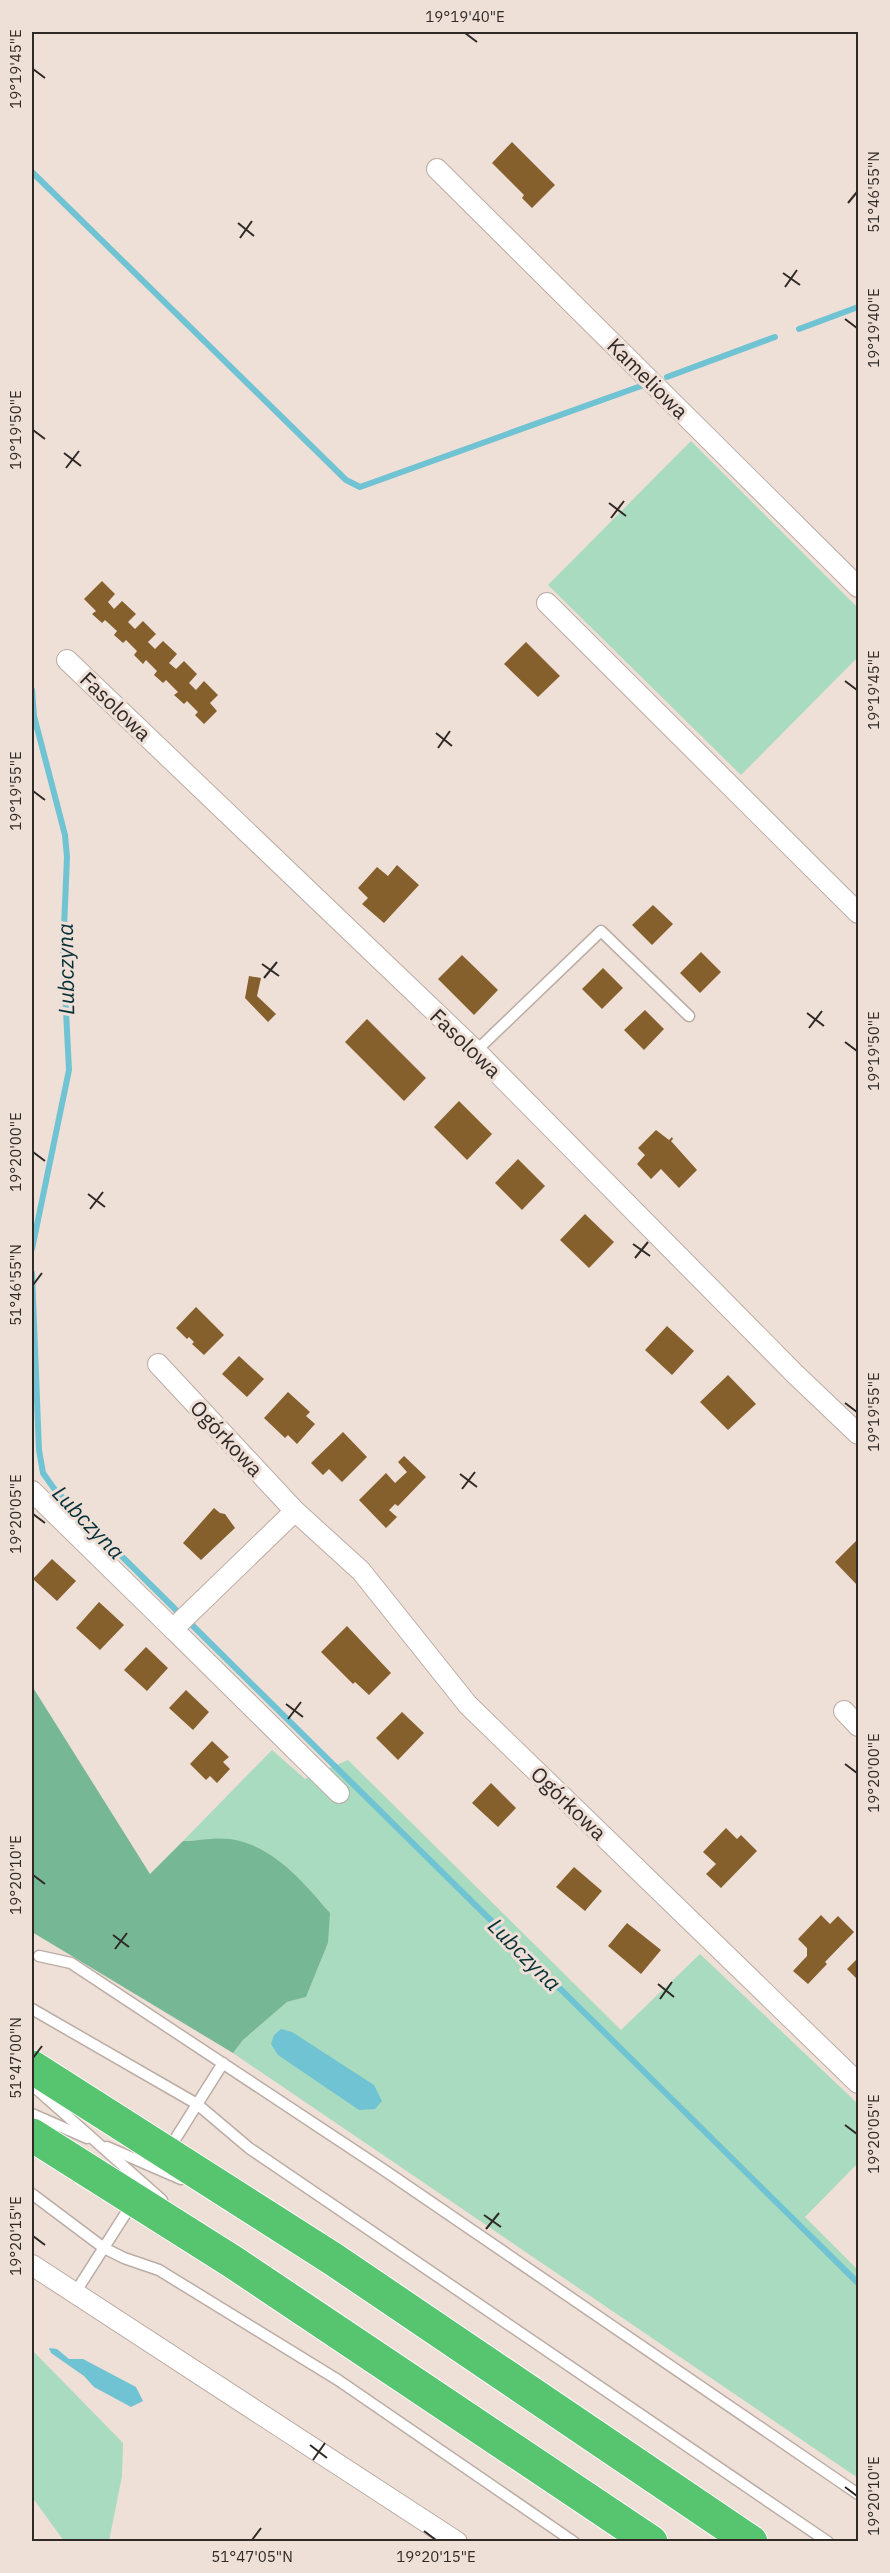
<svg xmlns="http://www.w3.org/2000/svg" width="890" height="2573" font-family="'IBM Plex Sans',sans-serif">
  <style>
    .green { fill: #a8dbbf }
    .forest { fill: #76b895 }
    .water { fill: #70c3d3 }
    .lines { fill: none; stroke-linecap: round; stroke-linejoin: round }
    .stream { stroke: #70c3d3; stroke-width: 6 }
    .building { fill: #85602c }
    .service-casing { stroke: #bbada5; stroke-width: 13 }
    .minor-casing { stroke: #bbada5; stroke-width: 22 }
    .motorway-casing { stroke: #fff; stroke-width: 35 }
    .service { stroke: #fff; stroke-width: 10 }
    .minor { stroke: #fff; stroke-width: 20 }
    .motorway { stroke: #57c470; stroke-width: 33 }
    .ticks { fill: none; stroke: #302a27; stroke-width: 2 }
    .labels { text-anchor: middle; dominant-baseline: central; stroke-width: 6; stroke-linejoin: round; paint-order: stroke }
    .street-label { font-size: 21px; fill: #302a27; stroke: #eedfd7 }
    .water-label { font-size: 22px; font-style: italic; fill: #063037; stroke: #eedfd7 }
    .neatline { fill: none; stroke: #302a27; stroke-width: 2 }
    .ticks-label { font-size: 15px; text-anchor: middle; fill: #302a27 }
  </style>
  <rect width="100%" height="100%" fill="#eedfd7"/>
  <g class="green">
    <polygon points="691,441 858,608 858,657 741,775 548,585"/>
    <polygon points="272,1750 305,1779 348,1760 621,2030 700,1954 858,2104 858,2163 805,2217 858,2270 858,2478 233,2053 243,2040 287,2002 306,1997 328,1943 230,1839 183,1841"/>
    <polygon points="32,2350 123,2443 122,2476 109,2541 64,2541 32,2497"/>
  </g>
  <path class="forest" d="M32,1686L150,1874L183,1841C197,1841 215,1837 230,1839C273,1845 303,1882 330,1913L328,1943L306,1997L287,2002L243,2040L233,2053L32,1932Z"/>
  <g class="water">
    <polygon points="281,2029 292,2032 374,2085 382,2101 375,2109 359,2110 278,2055 271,2044 274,2035"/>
    <polygon points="49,2348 57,2349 69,2359 83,2359 136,2387 143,2401 131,2407 94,2387 84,2376 51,2353"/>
  </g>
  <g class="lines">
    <g class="stream">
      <polyline points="32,172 346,480 360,487 641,386"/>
      <polyline points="799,329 858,307"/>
      <polyline points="667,377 775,337"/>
      <polyline points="32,690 34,716 65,835 67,857 63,952 69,1070 32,1249"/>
      <polyline points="32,1273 39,1450 43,1473 55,1490 176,1610"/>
      <polyline points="192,1625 858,2283"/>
    </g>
  </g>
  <g class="building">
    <polygon points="512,142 555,185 532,208 522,198 524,195 492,163"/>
    <polygon points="102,581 115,594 108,602 114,609 122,601 136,614 128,622 135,629 143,621 156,634 148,642 155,649 163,641 177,654 169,663 176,669 184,661 197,674 189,683 196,690 204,681 218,695 210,703 217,711 204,724 195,715 198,712 187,701 184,704 174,695 178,692 166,680 163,683 154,675 157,671 146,660 143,664 134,655 137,651 126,640 123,643 114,635 117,631 105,620 102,623 92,614 96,611 84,599"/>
    <polygon points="526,642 560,676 538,697 504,664"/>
    <polygon points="397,865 419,885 384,923 362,904 368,898 358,888 377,867 388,876"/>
    <polygon points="653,905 673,924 652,945 632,925"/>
    <polygon points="701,952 721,972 700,993 680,973"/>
    <polygon points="462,955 498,990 474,1015 438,979"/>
    <polygon points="603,968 623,988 602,1009 582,989"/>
    <polygon points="249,976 261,978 257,996 276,1014 268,1022 245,998"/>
    <polygon points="645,1010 664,1029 644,1050 624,1030"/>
    <polygon points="367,1019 426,1078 404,1101 345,1042"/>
    <polygon points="459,1101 492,1134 467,1160 434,1127"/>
    <polygon points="656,1130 669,1140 672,1137 673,1139 671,1141 697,1170 679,1188 661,1169 651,1179 637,1164 645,1155 638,1148"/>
    <polygon points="518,1159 545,1186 522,1210 495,1183"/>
    <polygon points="585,1214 614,1242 589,1268 560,1240"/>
    <polygon points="196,1307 224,1335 204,1355 192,1344 194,1342 189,1337 187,1339 176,1328"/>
    <polygon points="667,1326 694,1351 672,1375 645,1350"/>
    <polygon points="239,1356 264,1379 247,1397 222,1374"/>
    <polygon points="728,1375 756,1404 728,1430 700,1402"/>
    <polygon points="288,1392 310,1412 306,1416 315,1424 297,1444 288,1435 285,1438 264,1418"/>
    <polygon points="343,1432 367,1457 342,1482 329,1469 323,1475 311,1463"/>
    <polygon points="404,1456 426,1477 398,1506 395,1504 389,1510 397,1517 386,1528 359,1500 386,1473 395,1483 407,1472 398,1462"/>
    <polygon points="214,1508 220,1513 225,1514 235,1528 201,1560 183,1543"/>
    <polygon points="858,1539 858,1586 835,1562"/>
    <polygon points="52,1559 76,1581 57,1601 33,1579"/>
    <polygon points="99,1602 124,1625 100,1650 76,1628"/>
    <polygon points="347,1626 391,1673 369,1695 355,1682 353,1684 321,1652"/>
    <polygon points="146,1647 168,1668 147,1691 124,1670"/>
    <polygon points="186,1690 209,1712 193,1730 169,1708"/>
    <polygon points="402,1712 424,1733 398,1760 376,1738"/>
    <polygon points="212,1741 229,1757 223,1762 230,1769 217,1783 210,1776 206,1780 190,1764"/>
    <polygon points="491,1783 516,1808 498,1827 472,1803"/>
    <polygon points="726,1828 737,1839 741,1835 757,1851 721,1888 706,1874 716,1864 703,1852"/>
    <polygon points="574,1867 602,1891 585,1911 556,1887"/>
    <polygon points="821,1915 830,1924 838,1916 854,1932 825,1962 827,1964 808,1984 793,1971 807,1956 807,1948 798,1939"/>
    <polygon points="627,1923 661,1950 641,1974 608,1946"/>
    <polygon points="856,1960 858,1962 858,1980 847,1969"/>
  </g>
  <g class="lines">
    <g class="service-casing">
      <g id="service">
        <polyline points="476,1051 601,931 689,1016"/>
        <polyline points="39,1956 71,1963 381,2168 858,2494"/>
        <polyline points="32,2009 197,2104 249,2148 828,2542"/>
        <polyline points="32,2085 162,2200"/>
        <polyline points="32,2114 87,2138"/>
        <polyline points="107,2147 181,2179"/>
        <polyline points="169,2149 223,2063"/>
        <polyline points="32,2194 104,2248 124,2258 159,2270 338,2380 574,2542"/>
        <polyline points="75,2293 133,2202"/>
      </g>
    </g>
    <g class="minor-casing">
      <g id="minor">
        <polyline points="437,169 858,587"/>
        <polyline points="547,603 858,913"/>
        <polyline points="67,660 476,1051 795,1374 858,1434"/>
        <polyline points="158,1364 295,1511"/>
        <polyline points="32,1491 173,1629"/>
        <polyline points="844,1711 858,1726"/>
        <polyline points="339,1793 173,1629 295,1511 361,1571 468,1705 858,2083"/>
        <polyline points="32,2265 457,2542"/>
      </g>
    </g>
    <g class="motorway-casing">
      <g id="motorway">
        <polyline points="32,2067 333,2259 751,2542"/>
        <polyline points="32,2135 233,2262 651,2542"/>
      </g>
    </g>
    <use href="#service" class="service"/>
    <use href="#minor" class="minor"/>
    <use href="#motorway" class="motorway"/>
  </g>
  <path class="ticks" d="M465,33L477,42M33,69L45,78M848,203L857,192M238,223L254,236M240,238L252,221M783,273L800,285M785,287L797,270M845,319L857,328M33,430L45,439M64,453L81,466M66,468L79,451M609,503L626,516M611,518L624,501M845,681L857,690M436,733L452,746M438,748L450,731M33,791L45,800M262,964L279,976M264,978L277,962M807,1013L824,1026M809,1028L822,1011M845,1042L857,1051M33,1152L45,1161M88,1194L105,1207M90,1209L103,1192M633,1244L650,1256M635,1258L648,1242M33,1285L42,1273M845,1403L857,1412M460,1474L477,1487M462,1489L475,1472M33,1514L45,1523M286,1704L303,1717M288,1719L301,1702M845,1764L857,1773M33,1875L45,1884M113,1935L129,1947M115,1949L127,1933M658,1984L674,1997M660,1999L672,1982M33,2058L42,2046M845,2125L857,2134M484,2215L501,2227M486,2229L499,2213M33,2236L45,2245M310,2445L327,2458M313,2460L325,2443M845,2487L857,2496M424,2531L436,2540M252,2540L261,2528"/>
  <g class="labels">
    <g class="street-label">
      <text transform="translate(648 378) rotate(45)">Kameliowa</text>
      <text transform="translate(116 706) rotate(44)">Fasolowa</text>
      <text transform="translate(466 1043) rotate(44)">Fasolowa</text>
      <text transform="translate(227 1438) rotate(47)">Ogórkowa</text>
      <text transform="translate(569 1803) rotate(44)">Ogórkowa</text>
    </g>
    <g class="water-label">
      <text transform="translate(65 969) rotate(-91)">Lubczyna</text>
      <text transform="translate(89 1522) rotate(46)">Lubczyna</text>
      <text transform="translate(525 1954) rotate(45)">Lubczyna</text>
    </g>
  </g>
  <rect width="890" height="2573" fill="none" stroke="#eedfd7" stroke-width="66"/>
  <rect x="33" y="33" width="824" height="2507" class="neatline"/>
  <g class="ticks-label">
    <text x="465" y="22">19°19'40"E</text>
    <text transform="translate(16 69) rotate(-90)" y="5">19°19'45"E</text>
    <text transform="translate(874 192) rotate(-90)" y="5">51°46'55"N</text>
    <text transform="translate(874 328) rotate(-90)" y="5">19°19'40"E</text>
    <text transform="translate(16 430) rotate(-90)" y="5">19°19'50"E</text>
    <text transform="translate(874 690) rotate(-90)" y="5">19°19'45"E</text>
    <text transform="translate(16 791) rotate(-90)" y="5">19°19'55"E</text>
    <text transform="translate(874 1051) rotate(-90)" y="5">19°19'50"E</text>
    <text transform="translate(16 1152) rotate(-90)" y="5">19°20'00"E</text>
    <text transform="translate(16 1285) rotate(-90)" y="5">51°46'55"N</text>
    <text transform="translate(874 1412) rotate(-90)" y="5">19°19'55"E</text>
    <text transform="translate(16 1514) rotate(-90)" y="5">19°20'05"E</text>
    <text transform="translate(874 1773) rotate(-90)" y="5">19°20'00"E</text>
    <text transform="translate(16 1875) rotate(-90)" y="5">19°20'10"E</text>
    <text transform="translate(16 2058) rotate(-90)" y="5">51°47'00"N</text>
    <text transform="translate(874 2134) rotate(-90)" y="5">19°20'05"E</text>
    <text transform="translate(16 2236) rotate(-90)" y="5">19°20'15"E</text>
    <text transform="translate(874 2496) rotate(-90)" y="5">19°20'10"E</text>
    <text x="252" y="2562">51°47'05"N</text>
    <text x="436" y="2562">19°20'15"E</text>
  </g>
</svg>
